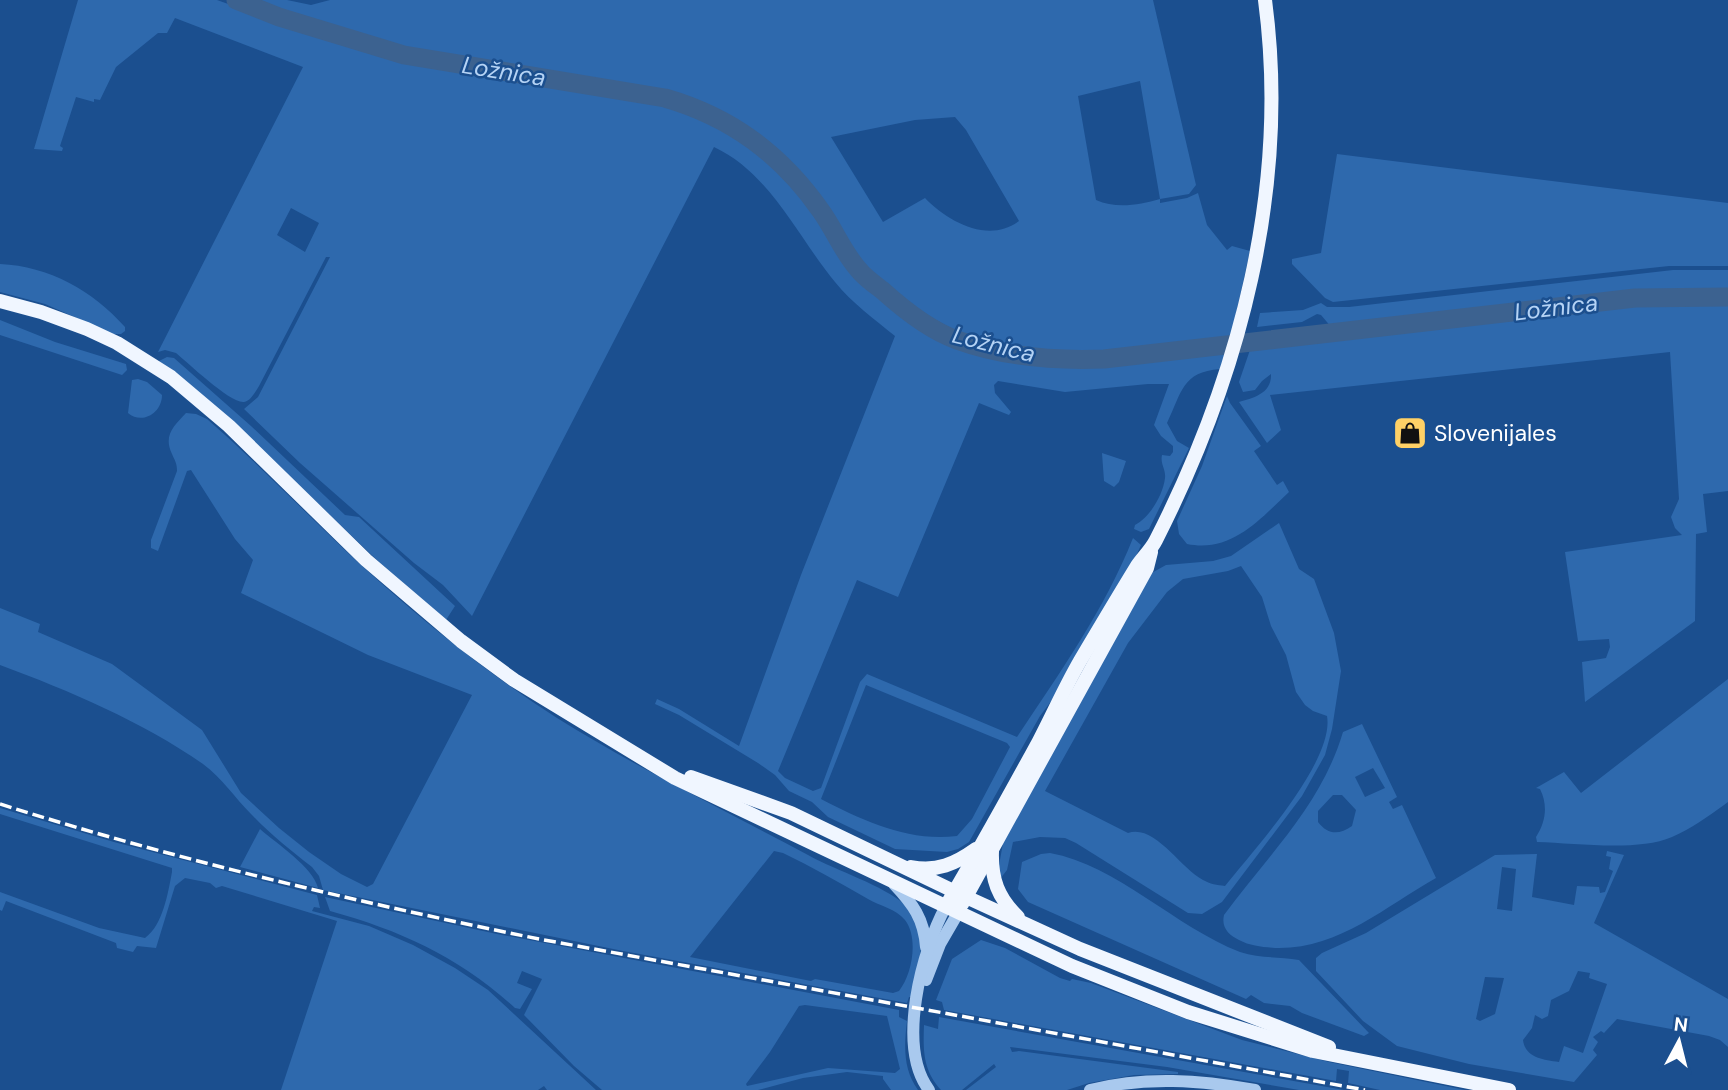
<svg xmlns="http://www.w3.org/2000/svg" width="1728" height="1090" font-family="'DM Sans',sans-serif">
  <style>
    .green { fill: #2e69ad; fill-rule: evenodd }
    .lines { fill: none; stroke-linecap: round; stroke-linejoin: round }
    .river { stroke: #3c6290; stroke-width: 19 }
    .minor { stroke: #a9c9ee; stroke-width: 12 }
    .major { stroke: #f0f6ff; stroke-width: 14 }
    .rail { stroke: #fff; stroke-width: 3.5; stroke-dasharray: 12 5; stroke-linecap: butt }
    .labels { text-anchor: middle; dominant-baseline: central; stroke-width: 5; stroke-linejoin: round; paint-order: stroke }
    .poi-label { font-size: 23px; fill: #fff; stroke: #1b4f8f; text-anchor: start }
    .water-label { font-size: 24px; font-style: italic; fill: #b5d3f5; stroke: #1b4f8f }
  </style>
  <rect width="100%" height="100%" fill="#1b4f8f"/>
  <g class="green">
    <path d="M78,0H217L328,40L426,64L681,106C735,128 772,152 807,200C820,217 830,236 842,253C861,280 885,300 912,318C1015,385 1112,364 1227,352L1220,369C1182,372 1182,392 1167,423L1177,441L1189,448L1149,529L1141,532L1134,529L1135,525C1150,517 1163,495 1165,478C1166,469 1160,464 1162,455L1170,456L1173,452V446L1161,436L1154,425L1169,384H1148L1065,392L998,381L994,385L995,393L1011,412L1009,415L979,403L898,597L857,580L778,771L785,778L813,791L821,788L860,682L867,674L1017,737C1059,674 1105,609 1133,538L1141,545L1131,567L1064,684L1040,716L969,842L958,849L947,852L895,849L828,817L812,802L789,791L775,775L758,763L679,715L655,704L657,699L679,709L739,746L801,575L895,336C874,319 852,303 835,282C797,236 770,173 714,147L472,616L443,585L414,563L300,463L244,409L258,397L330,257H326L259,386C255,392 251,401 244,402C231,404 187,362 176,353L165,350L158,352L303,67L175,18L167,33H158L116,67L100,100L94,99V102L76,97L60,146L63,148L62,151L34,149ZM291,208L319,223L305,252L277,235ZM866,685L1007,743L1010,747L972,819L957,836C908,842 864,821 821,799Z"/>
    <path d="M246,0H287L311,5L330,0H1153L1196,185L1189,194L1160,199V203L1187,198L1198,193L1207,225L1227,250L1232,246L1250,251L1230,341C1120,354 1023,378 923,312C903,299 880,283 865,265C839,232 820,193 791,162C762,131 724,111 684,97L395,48L343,35ZM1140,81L1160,199C1139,205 1116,209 1096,200L1078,96ZM955,117L966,130L1019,221C989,244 948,222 925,198L883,222L831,137L915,120Z"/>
    <polygon points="1337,154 1728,203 1728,266 1669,266 1333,302 1325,298 1292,264 1292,259 1321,253"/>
    <path d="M0,264C49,266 93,291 125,327V331L121,334H113L45,304L0,292Z"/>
    <polygon points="1673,270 1728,270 1728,292 1659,293 1332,328 1321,315 1317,314 1302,322 1257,327 1260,313 1303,310 1321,303 1327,307 1349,307"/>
    <path d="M1660,302H1728V491L1703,494L1707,532L1696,534L1695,621L1585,702L1582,662L1606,658L1610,647L1609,639L1578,641L1565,552L1682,535L1675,528L1671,517L1679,499L1670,352L1270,395L1281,430L1267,443L1239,402C1252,398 1272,394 1271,374L1262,381L1255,390L1243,392L1239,382L1251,347Z"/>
    <polygon points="0,320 55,342 126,364 127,370 122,375 0,335"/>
    <polygon points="167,357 174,358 251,426 345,515 359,517 455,606 446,620 378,561 287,474 157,362"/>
    <path d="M138,379L147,382L162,395C162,413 142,425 128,413L132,380Z"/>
    <path d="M1227,396L1230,403L1261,446L1254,451L1277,485L1283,481L1289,492C1260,519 1232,553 1187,544L1179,534L1177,521L1202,466Z"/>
    <path d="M186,413L196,414L207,419C267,471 321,530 381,583C436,632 495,678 557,718C639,769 724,810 808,855C839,872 881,884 907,906C931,928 918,971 912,997H909L907,1003L623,951L323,890L319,876L312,867C291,851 270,834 251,814C235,798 222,778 203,764C141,721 70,691 0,665V608L40,624L38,632L112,664L202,730L241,793L279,828L309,852L341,874L367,887L373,884L472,695L368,655L241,593L253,560L235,539L191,470L187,471L158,551L151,548V540L177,471C177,463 175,461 172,454C163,435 174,426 186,413ZM774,851L783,853C812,867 840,883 868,899C880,906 896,909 905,920C919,938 912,975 899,991L893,993L815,979L811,981L690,957Z"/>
    <polygon points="1102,453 1126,461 1119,482 1114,487 1104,481"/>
    <path d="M1279,523L1299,569L1314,579L1334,633L1341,671L1332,729L1325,755L1302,796L1222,902L1202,914L1188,913L1076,843L1065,838L1040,837L1013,842L1007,870L1000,879L998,871L1003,843L1148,575L1166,565L1213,561L1231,556ZM1241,566L1262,597L1271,626L1286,655L1296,692L1305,705L1313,711L1327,716C1335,761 1253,851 1225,886C1217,885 1210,884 1203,880C1180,868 1155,824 1128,833L1045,791L1128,643L1167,592L1183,579L1228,571Z"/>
    <path d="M1728,679V802L1724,805C1707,817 1691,829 1672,837C1637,852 1576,843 1537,842L1536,837C1546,822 1548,805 1540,789L1536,788L1564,772L1581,793Z"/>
    <path d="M1362,724L1397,797L1389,802L1393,809L1402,805L1436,878C1384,907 1338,950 1275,948C1263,947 1250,946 1239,940C1229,935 1221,928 1224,915C1268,855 1321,806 1343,732ZM1373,768L1385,788L1365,797L1355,777ZM1333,795H1342L1356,810L1352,826C1339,835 1328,835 1318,822V811Z"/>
    <path d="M0,808L114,842L317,895L320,908L314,907L312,911L369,926L413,945L455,968L488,990L596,1090H547L544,1086L538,1090H281L337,921L222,886L216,888L210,883L185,878L175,886L156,948L137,946L133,952L117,948L116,943L6,901L2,911L0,910V892L99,928L145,938C163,925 168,893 172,872V868L0,814Z"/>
    <path d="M260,829C277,844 313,867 318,888L240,867Z"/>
    <path d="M1607,851L1624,855L1594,923L1728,999V1047L1720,1040L1709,1036L1617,1019L1604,1033L1601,1031L1593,1037L1598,1042L1593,1050L1597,1055L1574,1082L1469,1064L1397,1046L1363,1021L1316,971V958L1322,953L1366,933L1495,855L1537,854L1532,897L1574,905L1577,886L1599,887L1600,893L1605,892L1613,871L1609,869L1611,857L1606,856ZM1502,867L1516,869L1512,911L1497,909ZM1578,971L1590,973L1589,978L1607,984L1583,1053L1564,1046L1559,1062C1542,1060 1525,1057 1523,1040L1532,1028L1535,1015L1542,1019L1548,1016L1551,1000L1569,991ZM1485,977L1504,978L1495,1014L1480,1021L1476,1019Z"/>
    <path d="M1050,853C1117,865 1175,927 1240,952C1260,959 1279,956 1299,960L1369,1033L1364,1036L1302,1013L1290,1006L1264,1003L1251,995L1246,999L1028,902L1018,889L1022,862L1041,854Z"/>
    <path d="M325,897L497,934L899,1010V1017L907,1021C904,1046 903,1069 918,1090H891L883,1079V1076L847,1072L803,1078L758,1090H602L574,1066L524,1015L542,979L522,971L517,983L532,989L520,1009L515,1008C459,957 402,931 330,911ZM805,1005L887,1016L900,1069L895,1073L828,1068L747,1086L746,1084L770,1052L799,1006Z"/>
    <polygon points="981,940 1005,948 1060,978 1070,981 1072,979 1091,983 1242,1040 1329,1062 1465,1090 1380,1090 1348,1083 1349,1071 1337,1069 1336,1081 944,1010 942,1002 936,1000 952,959"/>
    <path d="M939,1017L1344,1090H1299L1167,1067L1010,1047L1012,1052L1019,1051L1178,1072V1074L1134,1075L1089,1083L1067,1090H966L996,1067L994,1064L962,1090H941C923,1070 923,1051 924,1025L938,1029Z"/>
  </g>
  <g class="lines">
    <path class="river" d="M236,0L279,17L404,55L665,98C731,117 781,154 821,211C834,229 843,252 858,269C864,277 874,284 882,290C903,309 929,330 957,340C1004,357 1054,361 1104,359L1635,298L1728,297"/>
    <g class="minor">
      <path d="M894,884C913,904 924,919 926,947"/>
      <polyline points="926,980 940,944 958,913"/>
      <path d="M929,1090C896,1046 922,950 946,906"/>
      <path d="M1090,1090C1146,1076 1200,1080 1255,1090"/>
    </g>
    <g class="major">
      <polyline points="0,301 41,312 87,329 117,343 171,377 229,426 366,560 461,641 514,680 675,778 1072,966 1188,1012 1313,1051 1509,1090"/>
      <polyline points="691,777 791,813 966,897 1080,949 1329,1047"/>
      <path d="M992,851C991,879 998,898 1018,917"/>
      <path d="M911,867C937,872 955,864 976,849"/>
      <polyline points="962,904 1147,568 1151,552"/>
      <path d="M946,906C978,852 1009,796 1039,741C1053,714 1065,687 1080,661C1099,629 1118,597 1137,566C1143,557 1151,550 1156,540C1240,375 1290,187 1265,0"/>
    </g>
    <path class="rail" d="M0,804C177,860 357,902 539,939L1365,1090"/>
  </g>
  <defs>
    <g id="shop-square" transform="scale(1.75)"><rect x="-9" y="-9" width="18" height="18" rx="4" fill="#ffd166" stroke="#1b4f8f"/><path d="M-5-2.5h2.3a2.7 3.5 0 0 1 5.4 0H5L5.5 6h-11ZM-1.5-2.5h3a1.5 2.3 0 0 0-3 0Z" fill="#111"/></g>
  </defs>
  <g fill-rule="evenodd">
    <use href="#shop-square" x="1410" y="433"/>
  </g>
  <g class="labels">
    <g class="poi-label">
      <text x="1434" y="433">Slovenijales</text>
    </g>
    <g class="water-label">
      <text transform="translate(504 71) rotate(9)">Ložnica</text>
      <text transform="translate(1556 307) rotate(-7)">Ložnica</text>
      <text transform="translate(994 344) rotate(14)">Ložnica</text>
    </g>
  </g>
  <g transform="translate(1679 1041) rotate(7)" stroke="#1b4f8f" stroke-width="5" paint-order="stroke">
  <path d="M0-5L12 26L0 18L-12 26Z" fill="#ffffff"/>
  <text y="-10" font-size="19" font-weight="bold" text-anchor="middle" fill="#ffffff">N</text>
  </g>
</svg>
